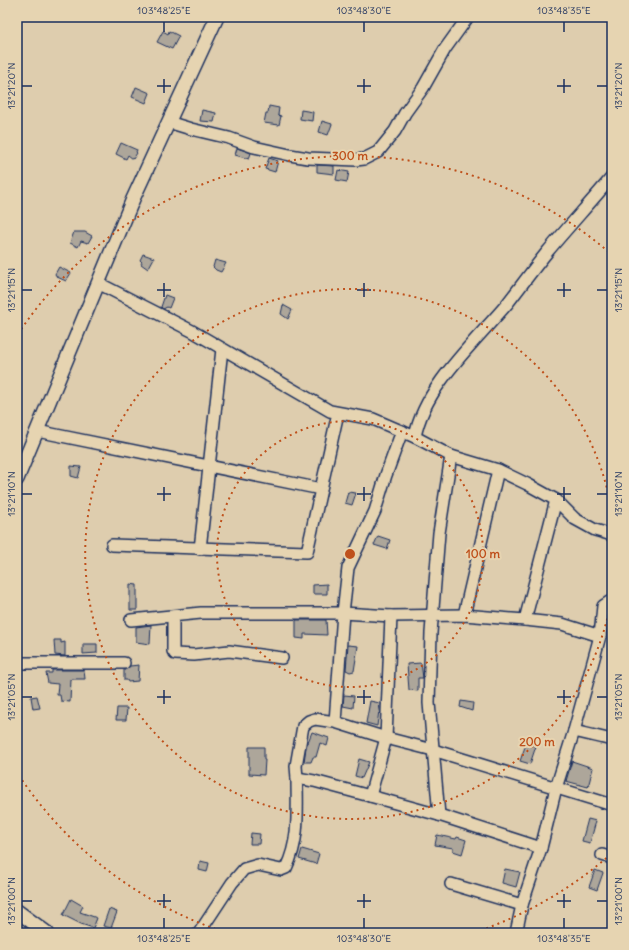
<svg xmlns="http://www.w3.org/2000/svg" width="629" height="950" font-family="Delius,sans-serif">
  <style>
    .building { fill: #ada69a; stroke: #1b2f5e }
    .lines { fill: none; stroke-linecap: round; stroke-linejoin: round }
    .minor-casing { stroke: #1b2f5e; stroke-width: 14 }
    .tertiary-casing { stroke: #1b2f5e; stroke-width: 16 }
    .minor { stroke: #e6d4b1; stroke-width: 11 }
    .tertiary { stroke: #e6d4b1; stroke-width: 13 }
    .ticks { fill: none; stroke: #1b2f5e; stroke-width: 1.5 }
    .ring { fill: none; stroke: #bf511c; stroke-width: 2; stroke-dasharray: 2 4 }
    .centre { fill: #bf511c; stroke: #e6d4b1; stroke-width: 2 }
    .ring-label { font-size: 12px; text-anchor: middle; font-weight: bold; fill: #bf511c; stroke: #e6d4b1; stroke-width: 4; stroke-linejoin: round; paint-order: stroke }
    .neatline { fill: none; stroke: #1b2f5e; stroke-width: 1.5 }
    .ticks-label { font-size: 10px; text-anchor: middle; fill: #1b2f5e }
  </style>
  <rect width="100%" height="100%" fill="#decdae"/>
  <filter id="ink" filterUnits="userSpaceOnUse"><feTurbulence type="fractalNoise" baseFrequency=".025" numOctaves="2"/><feDisplacementMap in="SourceGraphic" scale="8" xChannelSelector="R" yChannelSelector="G"/><feConvolveMatrix kernelMatrix="1 2 1 2 8 2 1 2 1" color-interpolation-filters="sRGB"/></filter>
  <g filter="url(#ink)">
    <g class="building">
      <polygon points="163,31 168,34 169,31 179,36 172,49 157,42"/>
      <polygon points="136,87 150,93 146,103 132,97"/>
      <polygon points="269,106 279,108 278,115 281,116 279,125 264,123 266,113 268,113"/>
      <polygon points="202,110 216,113 214,122 200,121"/>
      <polygon points="301,110 313,112 312,121 300,119"/>
      <polygon points="322,121 332,124 328,135 319,132"/>
      <polygon points="121,143 137,150 136,152 137,153 133,159 128,155 126,159 116,154"/>
      <polygon points="237,148 251,153 249,159 235,155"/>
      <polygon points="269,158 278,161 275,172 265,169"/>
      <polygon points="317,165 334,166 334,174 317,172"/>
      <polygon points="338,170 349,172 347,182 336,180"/>
      <polygon points="74,232 85,232 92,236 88,243 81,241 78,247 70,243"/>
      <polygon points="143,254 154,258 148,269 141,264 142,262 140,260"/>
      <polygon points="215,260 226,263 221,272 216,270 213,267"/>
      <polygon points="59,267 71,273 66,281 57,277 55,274"/>
      <polygon points="165,295 173,298 169,308 167,307 163,309 161,307"/>
      <polygon points="283,305 292,310 288,319 281,314"/>
      <polygon points="71,466 81,467 78,478 71,476"/>
      <polygon points="348,492 356,493 352,505 345,503"/>
      <polygon points="378,536 390,540 387,549 374,545"/>
      <polygon points="130,584 137,585 137,610 130,610"/>
      <polygon points="327,584 327,594 313,594 313,585"/>
      <polygon points="296,620 326,620 327,635 304,634 304,639 296,638"/>
      <polygon points="151,625 150,644 136,642 136,627"/>
      <polygon points="54,640 61,640 61,643 65,642 65,656 55,655"/>
      <polygon points="83,644 97,644 97,653 83,654"/>
      <polygon points="348,645 358,646 354,671 350,672 346,670"/>
      <polygon points="421,663 423,678 418,678 418,691 409,690 407,664"/>
      <polygon points="139,665 138,681 128,682 127,680 124,680 124,670 130,666"/>
      <polygon points="52,670 84,670 85,679 71,679 70,702 61,701 60,695 57,695 58,684 48,683 46,673 52,673"/>
      <polygon points="344,695 354,696 353,708 343,706"/>
      <polygon points="37,696 40,708 33,709 31,697"/>
      <polygon points="370,701 380,703 377,726 366,723"/>
      <polygon points="461,701 473,703 472,711 460,707"/>
      <polygon points="117,708 127,708 126,720 116,720"/>
      <polygon points="312,732 329,738 327,746 320,743 316,757 313,757 311,762 304,762 306,747"/>
      <polygon points="526,744 536,746 530,764 520,761"/>
      <polygon points="249,747 264,747 264,760 265,760 264,775 249,774"/>
      <polygon points="359,759 369,762 362,778 355,776"/>
      <polygon points="572,761 593,768 588,787 566,781"/>
      <polygon points="588,819 596,821 590,843 582,841"/>
      <polygon points="251,833 260,834 259,844 250,844"/>
      <polygon points="437,835 456,839 457,837 466,840 462,854 453,851 453,848 435,845"/>
      <polygon points="302,849 319,854 316,864 299,859"/>
      <polygon points="200,861 209,863 207,872 199,870"/>
      <polygon points="505,869 520,872 516,887 502,883"/>
      <polygon points="595,870 603,873 597,890 589,887"/>
      <polygon points="71,899 83,906 80,912 97,918 93,928 81,924 63,915"/>
      <polygon points="109,909 117,912 111,928 103,926"/>
    </g>
    <g class="lines">
      <g class="minor-casing">
        <g id="minor">
          <polyline points="168,122 191,129 229,138 254,147 290,155 308,158 356,160 364,159 378,152 395,131 405,113 423,88 445,49 468,17"/>
          <path d="M98,283L192,331L330,411L373,419L415,437C424,387 475,342 507,304C521,286 534,268 548,251C569,226 591,202 612,177"/>
          <polyline points="37,431 321,489"/>
          <polyline points="415,437 451,456 498,470 527,484 556,500 575,519 595,530 612,535"/>
          <polyline points="451,456 439,533 431,633 429,703 439,815 541,848"/>
          <polyline points="112,545 307,552 338,413"/>
          <polyline points="200,549 222,349"/>
          <polyline points="464,615 498,470"/>
          <polyline points="173,616 173,651 175,654 194,655 229,651 282,658"/>
          <polyline points="131,620 201,613 343,613 391,616 464,615 525,620 562,624 600,636"/>
          <polyline points="525,620 556,500"/>
          <polyline points="17,663 124,663"/>
          <polyline points="335,722 343,613 348,568 375,511 386,475 402,431"/>
          <polyline points="574,731 612,740"/>
          <polyline points="297,778 296,766 303,726 309,721 315,719 335,722 386,738 433,750 609,804"/>
          <polyline points="370,796 439,815"/>
          <polyline points="602,855 612,858"/>
          <polyline points="451,884 522,905"/>
          <path d="M199,933L232,883L244,869L258,865L281,870L286,868C300,840 297,809 297,778L314,781L370,796L386,738L391,616"/>
          <polyline points="516,933 522,905 541,848 556,788 574,731 600,636 603,606 609,602 612,603"/>
        </g>
      </g>
      <g class="tertiary-casing">
        <g id="tertiary">
          <polyline points="17,479 133,199 217,17"/>
          <polyline points="17,911 47,933"/>
        </g>
      </g>
      <use href="#minor" class="minor"/>
      <use href="#tertiary" class="tertiary"/>
    </g>
  </g>
  <path class="ticks" d="M164,22V32M364,22V32M564,22V32M164,79V93M364,79V93M564,79V93M22,86H32M157,86H171M357,86H371M557,86H571M597,86H607M164,283V297M364,283V297M564,283V297M22,290H32M157,290H171M357,290H371M557,290H571M597,290H607M164,487V501M364,487V501M564,487V501M22,494H32M157,494H171M357,494H371M557,494H571M597,494H607M164,690V704M364,690V704M564,690V704M22,697H32M157,697H171M357,697H371M557,697H571M597,697H607M164,894V908M364,894V908M564,894V908M22,901H32M157,901H171M357,901H371M557,901H571M597,901H607M164,918V928M364,918V928M564,918V928"/>
  <g class="ring">
    <circle cx="350" cy="554" r="133"/>
    <path d="M612 595A265 265 0 1 1 612 513"/>
    <path d="M611 854A398 398 0 0 1 473 933M227 933A398 398 0 0 1 18 774M18 334A398 398 0 0 1 611 254"/>
  </g>
  <circle cx="350" cy="554" r="6" class="centre"/>
  <g class="ring-label">
    <text x="350" y="160">300 m</text>
    <text x="483" y="558">100 m</text>
    <text x="537" y="746">200 m</text>
  </g>
  <rect width="629" height="950" fill="none" stroke="#e6d4b1" stroke-width="44"/>
  <rect x="22" y="22" width="585" height="906" class="neatline"/>
  <g class="ticks-label">
    <text x="164" y="14">103°48'25"E</text>
    <text x="364" y="14">103°48'30"E</text>
    <text x="564" y="14">103°48'35"E</text>
    <text transform="translate(11 86) rotate(-90)" y="4">13°21'20"N</text>
    <text transform="translate(618 86) rotate(-90)" y="4">13°21'20"N</text>
    <text transform="translate(11 290) rotate(-90)" y="4">13°21'15"N</text>
    <text transform="translate(618 290) rotate(-90)" y="4">13°21'15"N</text>
    <text transform="translate(11 494) rotate(-90)" y="4">13°21'10"N</text>
    <text transform="translate(618 494) rotate(-90)" y="4">13°21'10"N</text>
    <text transform="translate(11 697) rotate(-90)" y="4">13°21'05"N</text>
    <text transform="translate(618 697) rotate(-90)" y="4">13°21'05"N</text>
    <text transform="translate(11 901) rotate(-90)" y="4">13°21'00"N</text>
    <text transform="translate(618 901) rotate(-90)" y="4">13°21'00"N</text>
    <text x="164" y="942">103°48'25"E</text>
    <text x="364" y="942">103°48'30"E</text>
    <text x="564" y="942">103°48'35"E</text>
  </g>
</svg>
